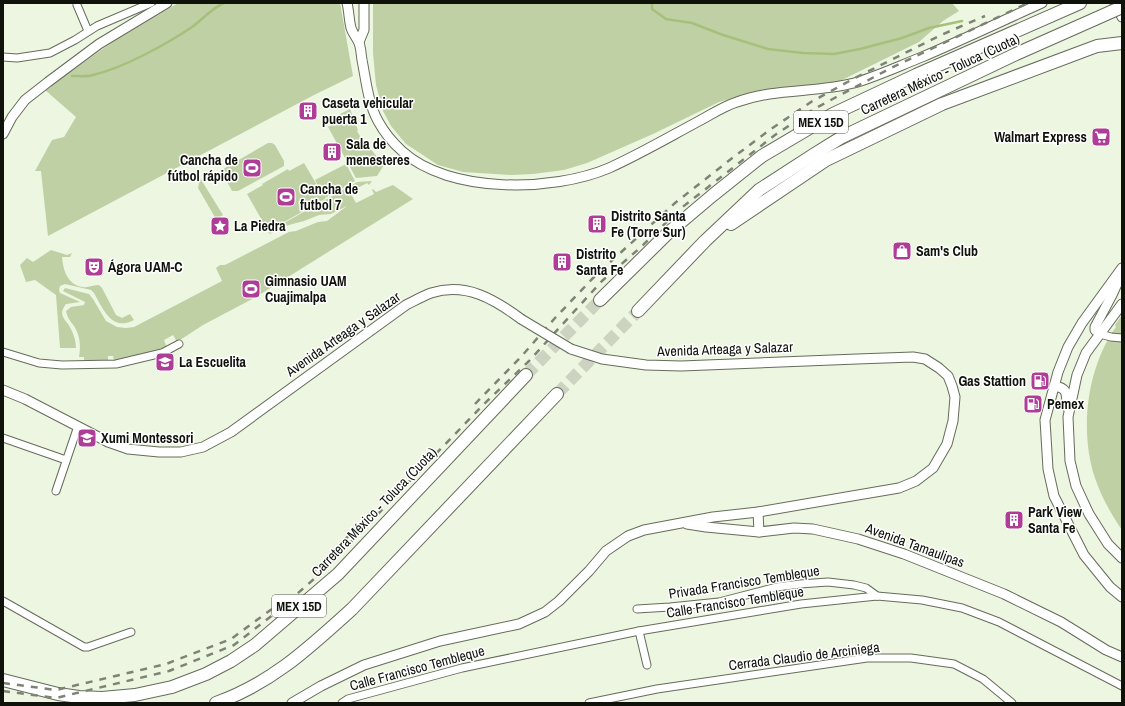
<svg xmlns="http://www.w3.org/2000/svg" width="1125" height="706" font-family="'Archivo Narrow',sans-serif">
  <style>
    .green { fill: #bfd0a5 }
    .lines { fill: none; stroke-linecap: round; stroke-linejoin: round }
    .stream { stroke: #a6c07c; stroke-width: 2.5 }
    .highway-tunnel { stroke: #ccd4c1; stroke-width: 12; stroke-dasharray: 12 6; stroke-linecap: butt }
    .street-casing { stroke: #656c5b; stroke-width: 9 }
    .secondary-casing { stroke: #656c5b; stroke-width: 11 }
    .highway-casing { stroke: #656c5b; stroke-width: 14 }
    .street { stroke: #fff; stroke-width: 7 }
    .secondary { stroke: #fff; stroke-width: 9 }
    .highway { stroke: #fff; stroke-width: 12 }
    .rail { stroke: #7e8376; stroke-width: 2.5; stroke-dasharray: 7 7; stroke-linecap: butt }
    .secondary-bridge-casing { stroke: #656c5b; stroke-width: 11; stroke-linecap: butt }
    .highway-bridge-casing { stroke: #656c5b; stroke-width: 14; stroke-linecap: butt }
    .secondary-bridge { stroke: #fff; stroke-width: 9 }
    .highway-bridge { stroke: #fff; stroke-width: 12 }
    .labels { text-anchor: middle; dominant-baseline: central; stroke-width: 3; stroke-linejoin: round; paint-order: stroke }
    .shield { fill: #fff; stroke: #575854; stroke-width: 1 }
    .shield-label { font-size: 13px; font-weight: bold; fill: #0f110b }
    .street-label { font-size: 14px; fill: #0f110b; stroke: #fff }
    .poi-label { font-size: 14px; font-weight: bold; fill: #0f110b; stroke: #fff; text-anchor: start }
  </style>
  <rect width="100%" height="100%" fill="#edf6e1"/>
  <g class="green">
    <polygon points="178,3 340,3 353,76 314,95 48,236 41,171 35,171 52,140 64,137 76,117 45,90 111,43"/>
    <polygon points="373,3 952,3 959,11 943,21 919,42 838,82 750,93 719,102 653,134 587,163 564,170 533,174 511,175 463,172 438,165 406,144 391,126 383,111 376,85 373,53"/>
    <polygon points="350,109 358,130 357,131 366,146 368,146 384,165 377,176 356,178 328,127 343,119 340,114"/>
    <polygon points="268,143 272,143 275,145 284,161 284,166 238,191 232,191 223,174 223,169"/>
    <polygon points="304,163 324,197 315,180 346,164 355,181 325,198 325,199 268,231 247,194 263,185 262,184 288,169 289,171"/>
    <polygon points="200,178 223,215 216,219 198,188"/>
    <path d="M372,181L369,185L367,183L350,192L356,203L374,194L372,190L373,189L376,192L393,185L413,199L256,297L203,325L177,342L173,335L164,340L167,348L162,351L114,361L113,356H108V361H84V357H79C81,346 80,335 74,326C70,321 67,317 66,311L71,307L84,305L85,302L63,291L65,288L89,294L93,299L106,321L117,327L126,328L134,327L222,281L216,268L220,265H225L289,232L296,231L318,222L327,221L347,206L331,214L319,215L304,221L285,226L270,234L268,232L357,182Z"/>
    <path d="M51,250L67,255L72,253L70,257H62C63,269 67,285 83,287C88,288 93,285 99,285L102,288L116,315L122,318L130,314L134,320C112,332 103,309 94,293L91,290L65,284L60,286L59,290L60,293L80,302L66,304C57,316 66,319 71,329C74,335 76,342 76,348H60L56,295L35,280L26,282L20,265L27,258L33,262Z"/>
    <path d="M1122,315V530C1111,514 1101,496 1095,478C1079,431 1087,367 1116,327L1115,325Z"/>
  </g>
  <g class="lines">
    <g class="stream">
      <polyline points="652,3 652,9 666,19 692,23 723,35 768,49 803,53 834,54 860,49 902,38 929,28 962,21"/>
      <path d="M72,76C79,76 87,77 93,75C123,68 167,44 192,27C203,19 212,8 224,3"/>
    </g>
    <g class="highway-tunnel">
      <polyline points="526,375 600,300"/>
      <polyline points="557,394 638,311"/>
    </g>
    <g class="street-casing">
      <g id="street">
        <polyline points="77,5 88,31"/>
        <polyline points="3,57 17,58 50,53 75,40 97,26 151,3"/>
        <polyline points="1100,334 1111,337 1122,338"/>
        <polyline points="3,352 39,363 62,365 116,364 162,353 179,344"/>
        <polyline points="3,438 66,460"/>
        <polyline points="56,491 78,426"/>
        <polyline points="3,601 84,647 88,647 131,632"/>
        <polyline points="637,609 670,607 719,602 777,587 800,584 828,582 854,585 866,588 877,596"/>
        <polyline points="639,631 647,665"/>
        <polyline points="342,703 348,699 462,668 639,631 801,604 877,596 922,600 962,608 999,622 1122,686"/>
        <polyline points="589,703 657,689 867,658 911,658 954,664 983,679 1012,703"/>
      </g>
    </g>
    <g class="secondary-casing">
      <g id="secondary">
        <path d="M347,3C349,11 349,20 351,28C353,34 357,38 359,43C361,48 361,54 362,60C366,80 368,103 378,121C384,132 393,143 402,151C449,194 553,192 609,168C640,154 669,137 699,121C712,114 724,106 737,102C775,88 816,93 854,83C878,76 899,66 922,57C962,40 1002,21 1042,3"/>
        <polyline points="1115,3 1122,17"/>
        <polyline points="359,42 364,30 364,3"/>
        <polyline points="3,134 12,117 25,100 48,82 99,44 167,3"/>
        <polyline points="1122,268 1082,323 1068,347 1058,372 1045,420 1048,469 1054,496 1084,555 1110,587 1122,597"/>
        <polyline points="1122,304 1086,353 1077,375 1068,417 1070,461 1076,486 1089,514 1108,544 1122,558"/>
        <polyline points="1100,334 1095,330 1095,327 1112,295 1117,284 1119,275"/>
        <path d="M1054,386C1069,388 1066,395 1067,407"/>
        <path d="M3,390L25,399L108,442L128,449L159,452H181L203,447L231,432L406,305C414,301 423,296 431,293C466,282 494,299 521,319"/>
        <polyline points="758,512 759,532"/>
        <polyline points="687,524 706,527 759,532 794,528 813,529 858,539 904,554 1004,594 1061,622 1106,650 1122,657"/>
        <polyline points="292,703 321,686 364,665 440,641 519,624 545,612 559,601 589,571 606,551 628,536 644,530 713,517 758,512 899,488 916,481 933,468 947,444 953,421 955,397 952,386 948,376 939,368 925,359 913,357 857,359 681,366 646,365 602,359 571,349"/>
      </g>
    </g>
    <g class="highway-casing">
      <g id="highway">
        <polyline points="731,224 826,160 942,104 1097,46 1122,43"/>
        <polyline points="600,300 668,233 713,195 762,156 833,114 916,75 1080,3"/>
        <polyline points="638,311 705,241 759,190 813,155 842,137 1016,54 1095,19"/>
        <polyline points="3,680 58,694 79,697 102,698 135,695 172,687 206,674 231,661 255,645 338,574 526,375"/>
        <path d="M216,703C272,683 309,648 352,609L557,394"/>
      </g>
    </g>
    <use href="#street" class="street"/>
    <use href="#secondary" class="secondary"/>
    <use href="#highway" class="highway"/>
    <g class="rail">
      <polyline points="475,404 520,358 555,318 595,276 675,203 731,159 771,129 811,102 853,79 941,35 985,16"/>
      <polyline points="315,570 374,510"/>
      <polyline points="3,683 56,690 166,664 231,639 272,609"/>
      <polyline points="3,691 56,698 169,671 234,645 274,614 314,579 347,546 484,404 529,361 602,281 641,247 680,209 775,135 814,109 891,68 1028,3"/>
    </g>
    <g class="secondary-bridge-casing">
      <polyline id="secondary-bridge" points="521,319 571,349"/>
    </g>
    <g class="highway-bridge-casing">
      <polyline id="highway-bridge" points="1095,19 1122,7"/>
    </g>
    <use href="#secondary-bridge" class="secondary-bridge"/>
    <use href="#highway-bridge" class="highway-bridge"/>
  </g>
  <defs>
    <g id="building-square" transform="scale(1)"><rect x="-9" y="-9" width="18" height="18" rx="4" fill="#af3c96" stroke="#fff"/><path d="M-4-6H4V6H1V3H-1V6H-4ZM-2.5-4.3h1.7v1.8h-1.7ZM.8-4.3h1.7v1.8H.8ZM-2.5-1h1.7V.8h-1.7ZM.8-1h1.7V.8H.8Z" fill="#fff"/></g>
    <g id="supermarket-square" transform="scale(1)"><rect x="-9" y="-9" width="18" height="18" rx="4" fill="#af3c96" stroke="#fff"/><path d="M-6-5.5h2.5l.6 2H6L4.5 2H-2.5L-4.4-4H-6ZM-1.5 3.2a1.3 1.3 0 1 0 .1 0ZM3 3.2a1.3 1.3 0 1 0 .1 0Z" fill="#fff"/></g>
    <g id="stadium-square" transform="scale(1)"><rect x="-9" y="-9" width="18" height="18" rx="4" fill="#af3c96" stroke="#fff"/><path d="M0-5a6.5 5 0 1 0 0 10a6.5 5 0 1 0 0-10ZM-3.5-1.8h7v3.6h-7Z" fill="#fff"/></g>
    <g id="sight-square" transform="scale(1)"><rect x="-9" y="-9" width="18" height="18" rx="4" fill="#af3c96" stroke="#fff"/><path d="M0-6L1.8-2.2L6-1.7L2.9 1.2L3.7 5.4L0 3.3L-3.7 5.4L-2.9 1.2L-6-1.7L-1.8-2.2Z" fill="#fff"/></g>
    <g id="shop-square" transform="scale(1)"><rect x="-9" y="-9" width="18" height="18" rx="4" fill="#af3c96" stroke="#fff"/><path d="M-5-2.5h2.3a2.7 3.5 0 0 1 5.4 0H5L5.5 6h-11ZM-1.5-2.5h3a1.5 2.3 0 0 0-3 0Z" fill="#fff"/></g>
    <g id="theatre-square" transform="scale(1)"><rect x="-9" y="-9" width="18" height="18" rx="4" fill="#af3c96" stroke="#fff"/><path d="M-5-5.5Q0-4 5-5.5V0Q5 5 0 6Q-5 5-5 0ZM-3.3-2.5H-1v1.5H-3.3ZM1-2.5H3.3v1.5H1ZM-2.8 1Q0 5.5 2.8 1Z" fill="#fff"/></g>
    <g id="school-square" transform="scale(1)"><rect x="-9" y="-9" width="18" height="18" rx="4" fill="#af3c96" stroke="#fff"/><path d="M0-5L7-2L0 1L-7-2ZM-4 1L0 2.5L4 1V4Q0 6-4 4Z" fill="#fff"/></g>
    <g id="fuel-square" transform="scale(1)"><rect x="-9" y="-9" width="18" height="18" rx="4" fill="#af3c96" stroke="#fff"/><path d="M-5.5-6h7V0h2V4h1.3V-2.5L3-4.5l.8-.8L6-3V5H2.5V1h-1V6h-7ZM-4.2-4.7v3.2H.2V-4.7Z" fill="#fff"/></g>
  </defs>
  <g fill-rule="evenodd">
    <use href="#building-square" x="308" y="111"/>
    <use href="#supermarket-square" x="1101" y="137"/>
    <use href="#building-square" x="332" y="152"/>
    <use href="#stadium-square" x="252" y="168"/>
    <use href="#stadium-square" x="286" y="197"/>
    <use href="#building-square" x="597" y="224"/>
    <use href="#sight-square" x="220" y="226"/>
    <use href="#shop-square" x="902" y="251"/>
    <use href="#building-square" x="562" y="262"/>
    <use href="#theatre-square" x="94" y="267"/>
    <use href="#stadium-square" x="251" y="289"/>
    <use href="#school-square" x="165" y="362"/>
    <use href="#fuel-square" x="1040" y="381"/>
    <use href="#fuel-square" x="1033" y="404"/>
    <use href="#school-square" x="87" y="438"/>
    <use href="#building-square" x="1014" y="520"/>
  </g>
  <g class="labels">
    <g class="shield">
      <rect x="794" y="111" width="54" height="22" rx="3"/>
      <rect x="272" y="595" width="54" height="22" rx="3"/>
    </g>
    <g class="shield-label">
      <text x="821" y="122">MEX 15D</text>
      <text x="299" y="606">MEX 15D</text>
    </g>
    <g class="street-label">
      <text transform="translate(940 74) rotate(-25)">Carretera México - Toluca (Cuota)</text>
      <text transform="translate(343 334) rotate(-35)">Avenida Arteaga y Salazar</text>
      <text transform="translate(725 349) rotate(-2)">Avenida Arteaga y Salazar</text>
      <text transform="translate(374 512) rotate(-46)">Carretera México - Toluca (Cuota)</text>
      <text transform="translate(915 545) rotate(20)">Avenida Tamaulipas</text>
      <text transform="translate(744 582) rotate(-9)">Privada Francisco Tembleque</text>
      <text transform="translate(735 602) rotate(-9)">Calle Francisco Tembleque</text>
      <text transform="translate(804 656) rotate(-7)">Cerrada Claudio de Arciniega</text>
      <text transform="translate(417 668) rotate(-15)">Calle Francisco Tembleque</text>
    </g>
    <g class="poi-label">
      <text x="322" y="103">Caseta vehicular<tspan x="322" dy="16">puerta 1</tspan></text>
      <text x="1087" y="137" text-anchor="end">Walmart Express</text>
      <text x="346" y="144">Sala de<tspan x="346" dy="16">menesteres</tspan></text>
      <text x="238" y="160" text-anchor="end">Cancha de<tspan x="238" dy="16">fútbol rápido</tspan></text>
      <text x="300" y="189">Cancha de<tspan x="300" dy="16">futbol 7</tspan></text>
      <text x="611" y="216">Distrito Santa<tspan x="611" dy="16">Fe (Torre Sur)</tspan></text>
      <text x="234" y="226">La Piedra</text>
      <text x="916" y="251">Sam's Club</text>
      <text x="576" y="254">Distrito<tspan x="576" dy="16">Santa Fe</tspan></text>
      <text x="108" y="267">Ágora UAM-C</text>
      <text x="265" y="281">Gimnasio UAM<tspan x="265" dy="16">Cuajimalpa</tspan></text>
      <text x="179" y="362">La Escuelita</text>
      <text x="1026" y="381" text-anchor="end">Gas Stattion</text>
      <text x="1047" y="404">Pemex</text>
      <text x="101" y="438">Xumi Montessori</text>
      <text x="1028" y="512">Park View<tspan x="1028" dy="16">Santa Fe</tspan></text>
    </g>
  </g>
  <rect width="1125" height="706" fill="none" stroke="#0f110b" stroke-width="8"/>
</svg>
